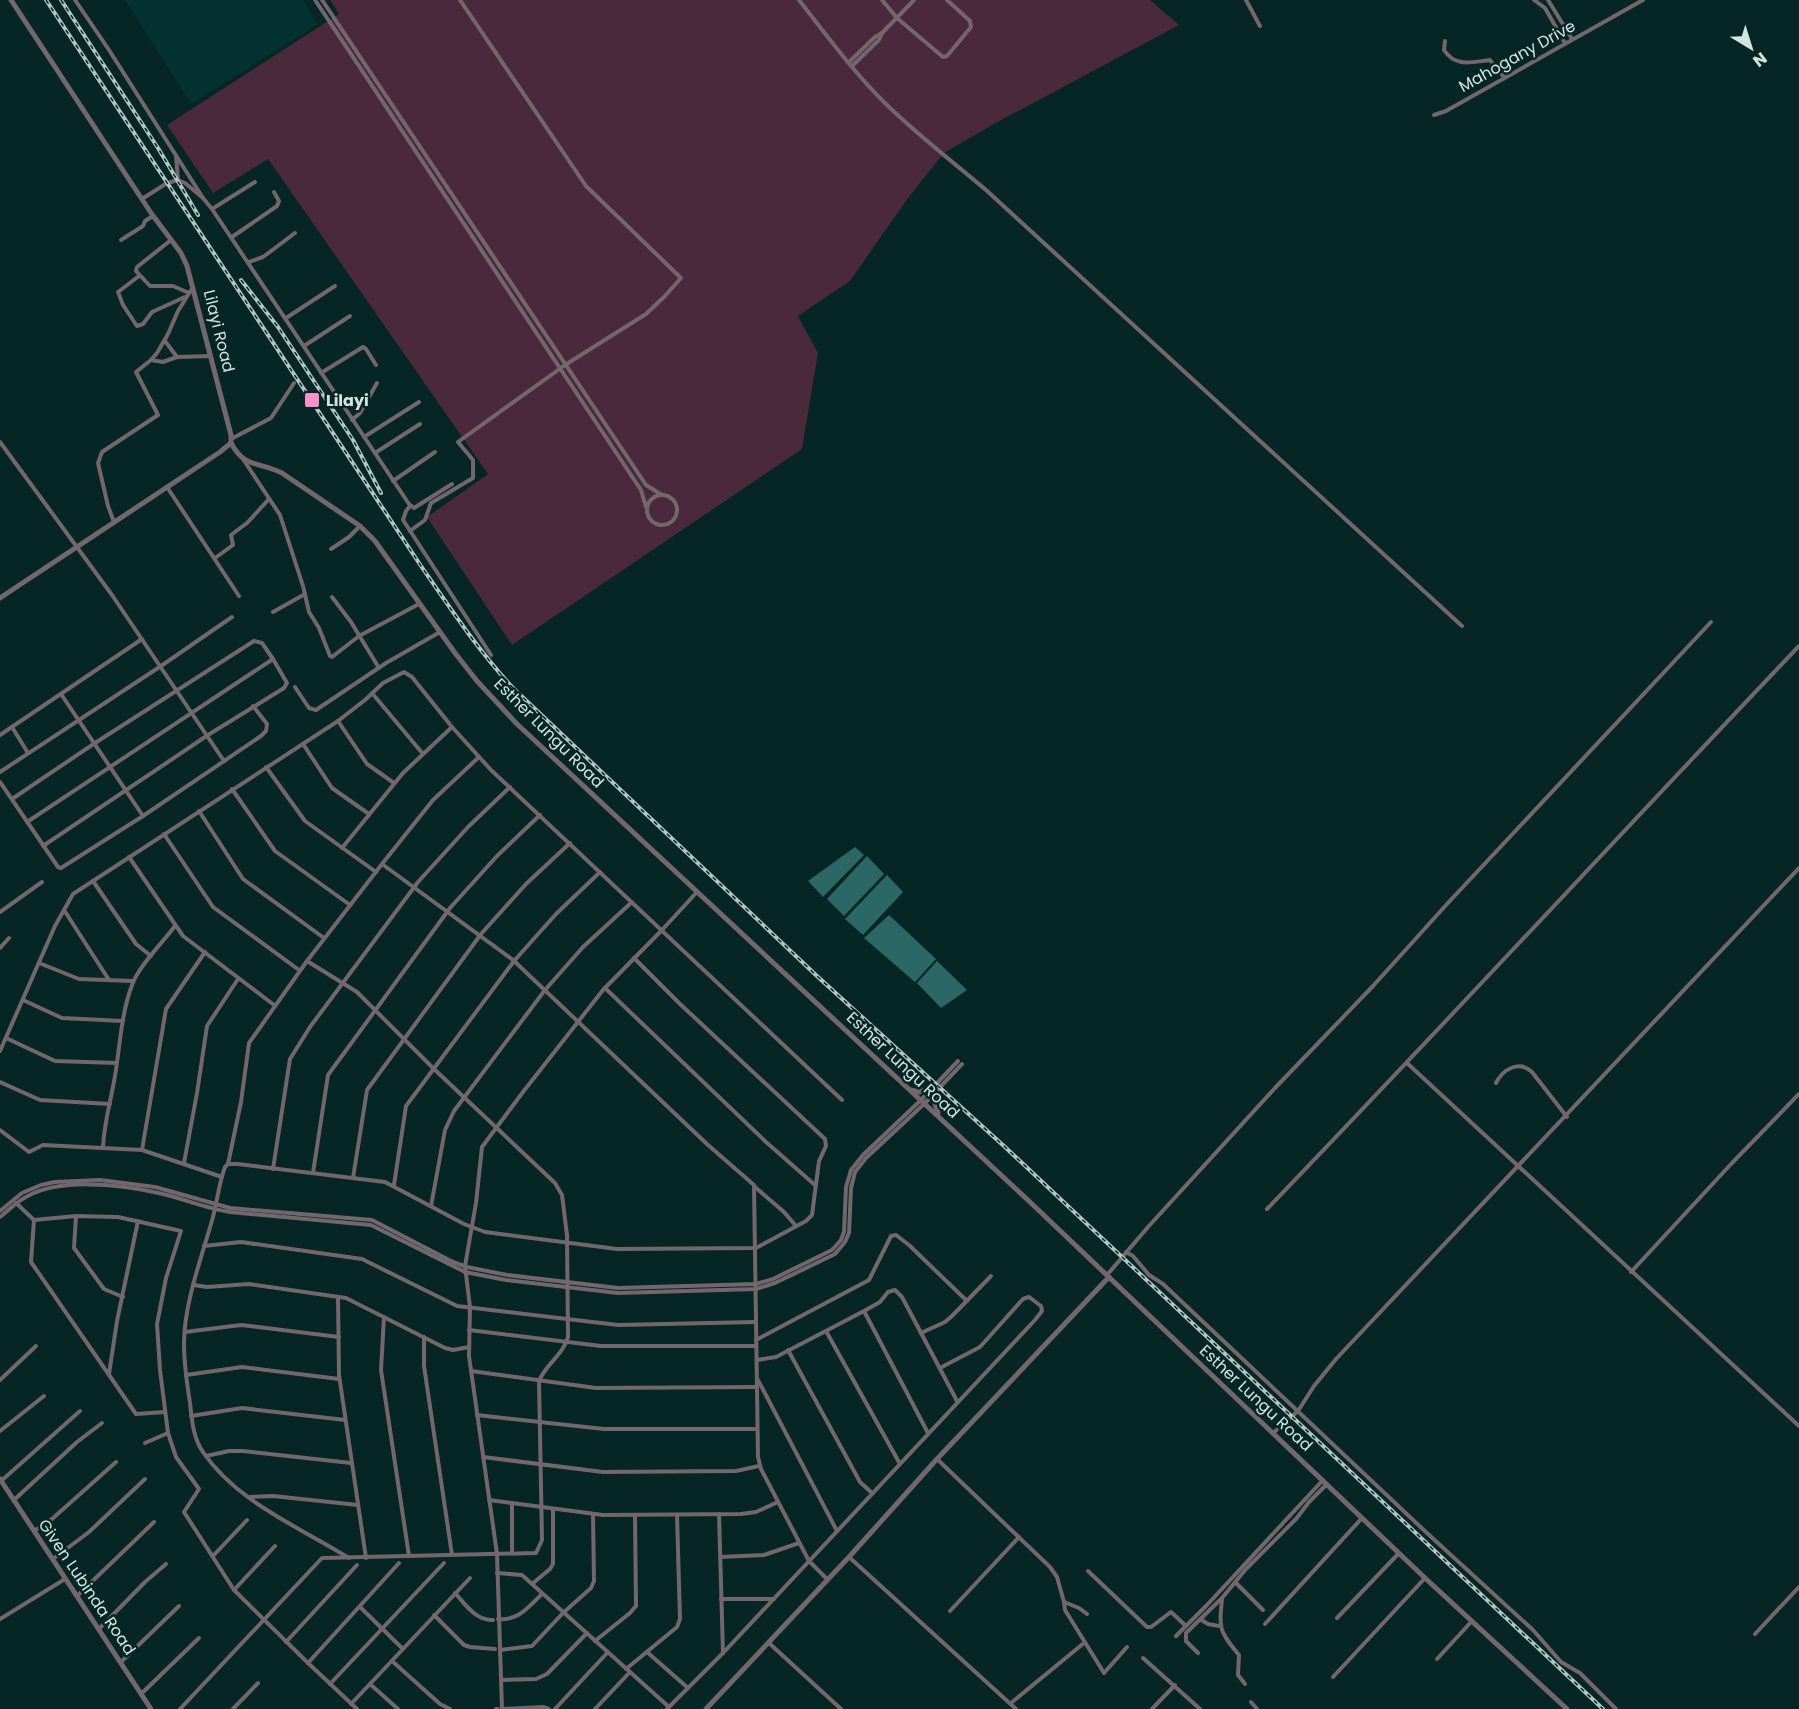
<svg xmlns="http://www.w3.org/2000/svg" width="1799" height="1709" font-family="Poppins,sans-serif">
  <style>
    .built { fill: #043230 }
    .green { fill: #49293b }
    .water { fill: #2b6764 }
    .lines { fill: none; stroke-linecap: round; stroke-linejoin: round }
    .minor { stroke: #73676d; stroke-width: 4 }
    .tertiary { stroke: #73676d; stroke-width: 5 }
    .rail-casing { stroke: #b2c6c5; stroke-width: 4 }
    .rail { stroke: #052625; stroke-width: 1.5; stroke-dasharray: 4.5; stroke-linecap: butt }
    .poi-dot { fill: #f890cc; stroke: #052625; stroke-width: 2 }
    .labels { text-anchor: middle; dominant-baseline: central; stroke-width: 5; stroke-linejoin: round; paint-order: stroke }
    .street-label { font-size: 16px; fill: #d2e3e2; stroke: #052625 }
    .poi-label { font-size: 16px; font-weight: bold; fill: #d2e3e2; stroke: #052625; text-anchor: start }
  </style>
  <rect width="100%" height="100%" fill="#052625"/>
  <polygon class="built" points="125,0 303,0 318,24 191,104"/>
  <polygon class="green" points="330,0 1150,0 1179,25 992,125 944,153 908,198 850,281 798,316 818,353 802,449 512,645 427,517 488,474 268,159 213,193 167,125 339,14"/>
  <g class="water">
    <polygon points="855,847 864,855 823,897 808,881"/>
    <polygon points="867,856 884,874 844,916 827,899"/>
    <polygon points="887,875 903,892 863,935 845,919"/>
    <polygon points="889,915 936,959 915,982 864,938"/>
    <polygon points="937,961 967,990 941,1008 917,983"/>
  </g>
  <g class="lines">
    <g class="minor">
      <polyline points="75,0 109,50 203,198"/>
      <polyline points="315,0 641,490 646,507"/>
      <polyline points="322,0 646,485 662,495"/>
      <path d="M799,0C827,36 855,74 888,106C919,136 953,162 986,190L1462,626"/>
      <polyline points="882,0 897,18 943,57 947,56 971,27 970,21 947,0"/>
      <polyline points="1246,0 1260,26"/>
      <polyline points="1534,0 1545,8 1565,43"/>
      <polyline points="1548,0 1572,39"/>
      <path d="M1445,41L1444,50C1456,68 1472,62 1490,60L1504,77"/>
      <polyline points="849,62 875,37 882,33"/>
      <polyline points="852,66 879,40 882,33 914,0"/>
      <polyline points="1434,115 1446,111 1643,0"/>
      <polyline points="176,156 178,180"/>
      <polyline points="142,199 167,183 178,180 185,183 203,198 212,209 255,182"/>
      <polyline points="212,209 409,504 414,508 452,484"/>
      <polyline points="232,237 277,206 279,201 274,192"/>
      <polyline points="121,240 143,226 145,221 153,216"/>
      <polyline points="171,240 137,267 136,271 150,286 173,286 189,293"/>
      <polyline points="249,262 263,257 295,233"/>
      <polyline points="139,276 118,292 123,305 137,326 143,324 152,312 185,297"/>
      <polyline points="286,318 335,286"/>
      <polyline points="165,341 177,357 211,356"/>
      <polyline points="304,346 350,316"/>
      <polyline points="151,360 163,362 177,357"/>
      <polyline points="321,373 363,347 366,349 376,365"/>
      <polyline points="352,420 360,413 377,383"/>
      <polyline points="364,437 419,402"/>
      <polyline points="231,439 271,418 294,383"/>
      <polyline points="0,442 112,595 224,761"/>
      <polyline points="375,453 420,424"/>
      <polyline points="243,459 280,515 303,586 309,612 319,628 330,656 332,657 359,636 419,604"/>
      <polyline points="393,481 435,452"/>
      <polyline points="167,487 239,596"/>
      <circle cx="662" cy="510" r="15"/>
      <polyline points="410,506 406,511 403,520 491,655"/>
      <polyline points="114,522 108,506 98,463 102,452 158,415 136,372 151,360 157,353 168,334 178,311 193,287"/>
      <polyline points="410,531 425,520 431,503 473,478 473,460 458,442 565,365 646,314 664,297 681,278 586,186 460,0"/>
      <polyline points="331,549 349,537 360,526"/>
      <polyline points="215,558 233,545 231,535 247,523 269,499"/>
      <polyline points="332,597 351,622 379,668"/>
      <polyline points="273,612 305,594"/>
      <polyline points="295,687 309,708 316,710 386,663 440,632"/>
      <polyline points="372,693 423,754"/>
      <polyline points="61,694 143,816"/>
      <polyline points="338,721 367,764 394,783"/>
      <polyline points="12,727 28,753"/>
      <polyline points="0,735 142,639"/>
      <polyline points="303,744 332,788 369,814"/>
      <polyline points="266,767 305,821 376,872"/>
      <polyline points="0,772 161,666 232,617"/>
      <polyline points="0,782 58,867 61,868 143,816 261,736 266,731 267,724 253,706"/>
      <polyline points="232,789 275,851 350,905"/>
      <polyline points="12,799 95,743 254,641 262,643 273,659"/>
      <polyline points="199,811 243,879 324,938"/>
      <polyline points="27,822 273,659 287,683 284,688 208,735 43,846"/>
      <polyline points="164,834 213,907 299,970"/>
      <polyline points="342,848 403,773 452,727"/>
      <polyline points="129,857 183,936 274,1005"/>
      <polyline points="382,864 513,960 708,1145 754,1185 758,1457 761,1469 809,1561 827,1579"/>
      <polyline points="93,881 136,944 151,956"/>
      <polyline points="64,910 109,980"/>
      <polyline points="0,912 42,882"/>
      <polyline points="0,948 9,938"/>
      <polyline points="39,963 79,979 133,981"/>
      <polyline points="605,988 766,1142 815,1185"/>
      <polyline points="23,1000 62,1018 123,1021"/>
      <polyline points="6,1038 55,1061 117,1063"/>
      <polyline points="0,1051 55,926 73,894 338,721 365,700 383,683 404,672 412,677 452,727 491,770 842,1100"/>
      <polyline points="1407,1063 1799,1426"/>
      <polyline points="0,1082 40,1100 110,1104"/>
      <path d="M1496,1083C1503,1069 1519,1060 1532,1072L1567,1117"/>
      <polyline points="0,1130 29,1152 43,1145 142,1150 222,1177"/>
      <path d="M103,1148C104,1123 111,1100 115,1076C120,1046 121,1014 132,985C138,967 163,942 175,926"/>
      <polyline points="142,1150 166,1009 205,952"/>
      <polyline points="184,1163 197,1093 207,1026 238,979"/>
      <polyline points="228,1164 241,1102 249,1043 307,961 382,864 433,800 479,757"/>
      <polyline points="273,1169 290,1059 310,1027 418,882 468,827 510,787"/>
      <polyline points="313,1173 328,1075 450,908 497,856 540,815"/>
      <polyline points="353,1178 367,1090 481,934 526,884 570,843"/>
      <polyline points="394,1185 406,1106 514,961 556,914 600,872"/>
      <polyline points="755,1187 784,1212 796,1226"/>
      <polyline points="16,1203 34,1220 31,1262 136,1414 165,1412"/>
      <polyline points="431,1206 445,1130 454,1111 545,990 583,947 632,902"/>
      <path d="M1267,1209C1446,1023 1621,833 1799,646"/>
      <polyline points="0,1211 22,1193 41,1185 55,1182 100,1180 155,1187 230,1208 372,1220 453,1262 467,1267 507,1275 618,1288 756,1284 773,1279 832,1250 841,1240 844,1232 846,1187 851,1170 863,1155 921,1100 958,1061"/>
      <polyline points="76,1216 74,1248 104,1289 123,1297"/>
      <path d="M0,1217C8,1211 16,1202 26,1197C59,1178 118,1184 154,1192C180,1197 204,1208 230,1212L371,1225L465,1272L506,1280L618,1293L756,1289L775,1283L835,1254L845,1242L849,1233L851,1188L855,1172L866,1158L924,1104L962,1064"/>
      <polyline points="34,1220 76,1216 118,1217 181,1231 166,1278 157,1324 160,1370 168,1433 176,1457 199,1489 184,1512 234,1590 308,1663 399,1563"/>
      <polyline points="204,1246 241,1242 362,1259 457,1306 618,1325 756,1322"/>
      <polyline points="1126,1252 1133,1256 1149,1275 1163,1284 1428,1534 1533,1630 1561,1662 1580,1673 1616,1709"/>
      <polyline points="1631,1272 1732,1163 1799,1094"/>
      <polyline points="1107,1275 1148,1227 1275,1088 1373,986 1447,904 1711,622"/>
      <polyline points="194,1285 207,1287 249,1284 346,1298 445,1348 453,1350 469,1347"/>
      <polyline points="338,1297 339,1375 366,1558"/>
      <polyline points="864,1311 928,1433"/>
      <polyline points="384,1317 381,1370 409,1556"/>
      <polyline points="469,1330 601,1346 756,1346"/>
      <polyline points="826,1331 900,1464"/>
      <polyline points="185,1332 241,1325 339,1337"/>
      <polyline points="921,1333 945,1322 952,1316 991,1276"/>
      <polyline points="424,1337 424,1366 452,1555"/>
      <polyline points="756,1340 869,1280 891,1236 896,1235 909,1245 967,1301"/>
      <polyline points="788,1350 860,1482 872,1493"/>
      <polyline points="757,1360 776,1357 864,1311 880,1302 888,1292 895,1290 902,1297 957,1401"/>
      <polyline points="471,1371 596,1388 757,1387"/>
      <polyline points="109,1374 117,1321 138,1221"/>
      <polyline points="186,1375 242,1367 339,1379"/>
      <polyline points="0,1380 36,1346"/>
      <polyline points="758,1380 837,1531"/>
      <polyline points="477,1415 604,1429 757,1429"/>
      <polyline points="191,1416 242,1408 345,1420"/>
      <polyline points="0,1431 44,1396"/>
      <polyline points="1273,1433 1298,1411 1314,1386 1336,1359 1799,868"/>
      <polyline points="145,1443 168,1433"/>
      <polyline points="206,1456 229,1451 243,1451 351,1463"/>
      <polyline points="483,1457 603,1472 736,1471 759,1466"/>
      <polyline points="937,1459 1050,1567 1057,1577 1064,1602 1079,1608 1087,1614"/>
      <polyline points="1,1481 80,1411"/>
      <polyline points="249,1497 273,1496 358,1505"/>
      <polyline points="14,1500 77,1442 102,1423"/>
      <polyline points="489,1500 603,1515 741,1514 756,1512 778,1502"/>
      <polyline points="512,1503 512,1553"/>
      <polyline points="719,1514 723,1653"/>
      <polyline points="34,1531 52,1519 116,1462"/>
      <polyline points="213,1556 247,1520"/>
      <polyline points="720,1557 764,1555 799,1543"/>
      <polyline points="849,1557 1016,1709"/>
      <path d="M349,1558C299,1527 237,1502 203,1452C193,1438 192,1420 190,1403C187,1384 184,1364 184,1344C184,1305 200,1262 211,1224C217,1206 218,1185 225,1167L228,1164H238L385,1182L464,1224L485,1232L617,1249L756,1248L806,1221L812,1215L819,1161L826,1146L825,1139L679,1003L634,958"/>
      <polyline points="53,1559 89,1532 145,1479"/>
      <polyline points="1088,1571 1147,1627 1151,1627 1171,1612 1186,1626"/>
      <polyline points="497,1573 522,1575 669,1707"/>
      <polyline points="1236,1583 1263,1610"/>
      <polyline points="532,1584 550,1569 553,1564 553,1509"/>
      <polyline points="234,1590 275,1546"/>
      <path d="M455,1593C466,1605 476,1621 493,1620"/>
      <polyline points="77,1596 154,1522"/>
      <polyline points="721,1599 774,1599"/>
      <path d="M1222,1599C1219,1629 1219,1631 1239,1655L1238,1675L1245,1684"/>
      <polyline points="1064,1602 1065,1610 1104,1673 1127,1647"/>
      <polyline points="950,1611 1019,1537"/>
      <polyline points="434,1615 464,1645 470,1647 495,1649"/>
      <polyline points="1337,1618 1399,1553"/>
      <polyline points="0,1619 65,1579"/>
      <path d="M498,1619C519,1621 528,1607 542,1594"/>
      <polyline points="1200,1619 1208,1624 1219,1626"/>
      <polyline points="1265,1624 1362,1518"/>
      <polyline points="99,1629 145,1582 166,1564"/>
      <polyline points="1755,1634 1799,1587"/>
      <polyline points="1176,1636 1207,1605 1323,1480"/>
      <polyline points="595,1641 630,1613 636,1606 635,1515"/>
      <polyline points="286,1642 357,1565"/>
      <polyline points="769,1643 841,1709"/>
      <polyline points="403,1649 470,1578"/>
      <polyline points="500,1650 532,1646 563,1613 591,1588 594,1581 593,1514"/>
      <polyline points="647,1652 688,1688"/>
      <polyline points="1198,1653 1186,1641 1186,1633 1222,1598 1246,1569 1296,1519 1309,1502 1327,1484"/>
      <polyline points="1143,1658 1200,1709"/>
      <polyline points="1437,1659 1472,1621"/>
      <polyline points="392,1661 440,1704 450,1709"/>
      <polyline points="121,1662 179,1606"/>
      <polyline points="308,1663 357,1709"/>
      <polyline points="626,1669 677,1627 680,1619 677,1515"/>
      <polyline points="1333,1677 1425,1578"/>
      <polyline points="501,1680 536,1679 547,1674 587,1633"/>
      <polyline points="330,1684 444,1563"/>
      <polyline points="370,1684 398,1709"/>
      <polyline points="141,1694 199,1638"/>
      <polyline points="1251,1702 1257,1709"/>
      <polyline points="1011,1703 1084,1643"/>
      <polyline points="351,1704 403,1649 360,1607"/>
      <path d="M180,1709L322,1558L536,1553L542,1540L539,1381C546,1364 563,1355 568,1337L567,1235L562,1195L555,1183L434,1069L357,992L307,961"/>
      <polyline points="233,1709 258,1683"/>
      <polyline points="496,1709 498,1709"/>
      <polyline points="549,1709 544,1707 502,1709 497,1554 469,1356 470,1307 465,1266 476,1203 482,1147 523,1092 603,990 662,930 697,892"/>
      <polyline points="555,1709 608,1652"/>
      <polyline points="595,1709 630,1672"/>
      <polyline points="667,1709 723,1653 1035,1320 1042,1311 1041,1306 1029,1297 1023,1299 980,1347 940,1368"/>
      <polyline points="1152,1709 1175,1685"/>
    </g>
    <g class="tertiary">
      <path d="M231,443C245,469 259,461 282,473L360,526L375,541L455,653L477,681L517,724L1031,1203L1425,1578L1567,1709"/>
      <polyline points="0,598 220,452 231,443 231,435 187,266 181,253 151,213 11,0"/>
      <polyline points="911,1090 919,1092 933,1087"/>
      <polyline points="937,1091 935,1104 938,1113"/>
      <polyline points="0,1479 151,1709"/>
      <polyline points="706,1709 849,1557 937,1459 1109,1277"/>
    </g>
    <g class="rail-casing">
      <g id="rail">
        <path d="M46,0L421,566C450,608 478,650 513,688L818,977L1005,1147L1603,1709"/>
        <polyline points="61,0 158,148 198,215"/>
        <polyline points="241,280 278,327 353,440 381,493"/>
      </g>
    </g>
    <use href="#rail" class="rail"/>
  </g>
  <rect class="poi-dot" x="304" y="392" width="16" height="16" rx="3"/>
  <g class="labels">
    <g class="street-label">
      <text transform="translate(1517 56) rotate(-29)">Mahogany Drive</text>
      <text transform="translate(219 331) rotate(76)">Lilayi Road</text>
      <text transform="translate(549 733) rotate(45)">Esther Lungu Road</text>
      <text transform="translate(903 1065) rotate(43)">Esther Lungu Road</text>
      <text transform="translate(1256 1398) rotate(43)">Esther Lungu Road</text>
      <text transform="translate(87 1587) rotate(56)">Given Lubinda Road</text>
    </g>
    <g class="poi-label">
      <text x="326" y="400">Lilayi</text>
    </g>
  </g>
  <g transform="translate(1751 48) rotate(142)" stroke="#052625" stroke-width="4.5" paint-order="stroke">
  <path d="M0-4.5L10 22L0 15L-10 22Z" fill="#d2e3e2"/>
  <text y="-9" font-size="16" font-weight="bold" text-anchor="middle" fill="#d2e3e2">N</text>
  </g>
</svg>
